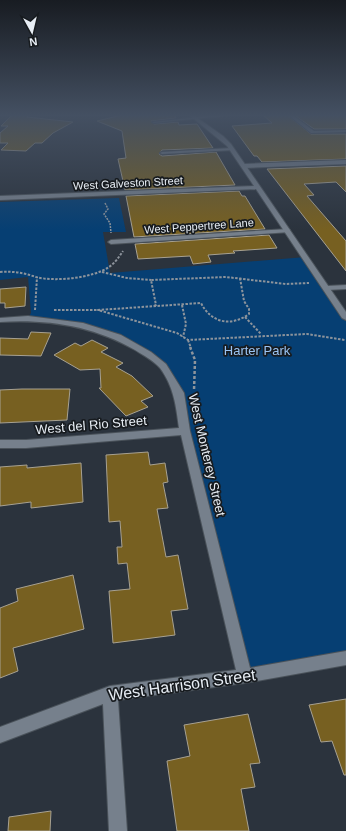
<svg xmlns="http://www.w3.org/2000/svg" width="346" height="831" font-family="Helvetica,sans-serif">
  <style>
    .green { fill: #063f73 }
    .building { fill: #776021; stroke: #a7a192 }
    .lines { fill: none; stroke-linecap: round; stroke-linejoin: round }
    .minor-casing { stroke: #4a525a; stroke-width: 2 }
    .tertiary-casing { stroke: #4a525a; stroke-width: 2 }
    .path-far2 { stroke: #8d949c; stroke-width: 1.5; stroke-dasharray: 2 1; stroke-linecap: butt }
    .path-far1 { stroke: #8d949c; stroke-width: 2; stroke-dasharray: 2.5 1.5; stroke-linecap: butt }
    .path { stroke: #8d949c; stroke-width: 2.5; stroke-dasharray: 3 2; stroke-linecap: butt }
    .minor { fill: #76808c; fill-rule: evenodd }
    .tertiary { fill: #76808c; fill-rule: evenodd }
    .labels { text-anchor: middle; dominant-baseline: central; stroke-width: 3.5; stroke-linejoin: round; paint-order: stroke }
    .far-street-label { font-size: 11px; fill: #e8eef5; stroke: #171b1f }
    .park-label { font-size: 13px; fill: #9ac4f4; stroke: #171b1f }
    .street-label { font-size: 13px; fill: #e8eef5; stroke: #171b1f }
    .near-street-label { font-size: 16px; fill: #e8eef5; stroke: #171b1f }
  </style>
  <rect width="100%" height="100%" fill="#2b333d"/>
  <polygon class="green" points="119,198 126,232 103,232 110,273 306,257 346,318 346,658 245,676 171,379 148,354 80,325 28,318 31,313 28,277 0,280 0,202"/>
  <g class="building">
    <polygon points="13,114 29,114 27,117 73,122 53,133 42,143 35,143 26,151 1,150 8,143 0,143 0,133 8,126 1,126"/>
    <polygon points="126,114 174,114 176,118 151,121 154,124 178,122 179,125 197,124 213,148 162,150 159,154 162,156 216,152 235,185 125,190 118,159 126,158 122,131 97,121"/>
    <polygon points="286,114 311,134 346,134 346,159 262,162 257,156 254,156 232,126 272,123 263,115"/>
    <polygon points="293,114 346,114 346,129 314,129"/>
    <polygon points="346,166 346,192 336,182 304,184 314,195 307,196 346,241 346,271 267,169"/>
    <polygon points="239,191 242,196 245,196 265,229 134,237 126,196"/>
    <polygon points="269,235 277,248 233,251 235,253 208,255 211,262 193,264 190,256 138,259 135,244"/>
    <polygon points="26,287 25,306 5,308 5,303 0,303 0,289"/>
    <polygon points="31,332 51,333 41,356 0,355 0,338 28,339"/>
    <polygon points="92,340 108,348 101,352 123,363 116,367 132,376 153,396 141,401 148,407 126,416 99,388 101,388 100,369 80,370 54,355 75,343 81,346"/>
    <polygon points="22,389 70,389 67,420 0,423 0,390"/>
    <polygon points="148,452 150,465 165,463 168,482 163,483 168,508 157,509 166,557 178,555 188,609 171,611 175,635 113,643 109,591 130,589 127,563 118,564 117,547 122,547 120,521 109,522 106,455"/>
    <polygon points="81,463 83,502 31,508 31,502 0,506 0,467 27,465 27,468"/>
    <polygon points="73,575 84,629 13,648 18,671 0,678 0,608 18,601 16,589"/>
    <polygon points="346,699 346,775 344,775 332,741 321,742 309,705"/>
    <polygon points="248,714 260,763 250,764 255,787 241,789 249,831 177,831 167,761 190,756 184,725"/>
    <polygon points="51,811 50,831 8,831 9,817"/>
  </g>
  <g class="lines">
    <g class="minor-casing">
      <g id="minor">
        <polygon points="227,114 241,114 154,123 152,122"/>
        <polygon points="287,114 291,114 314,131 346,130 346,132 311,133"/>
        <polygon points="232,148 234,150 162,154 160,153 162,152"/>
        <polygon points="346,160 346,164 244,168 241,166 244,164"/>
        <polygon points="288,229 290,230 290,232 111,244 108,242 111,240"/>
        <polygon points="346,285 346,289 327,290 323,288 327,286"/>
        <path d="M28,316L83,323L121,335L151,352L166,364L184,393L190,431L250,668L346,651V665L245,683L118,700L127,831H109L103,704L0,743V727L110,686L236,670L181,435L26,448H0V440H26L179,428C176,406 174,387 160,368C154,361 143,355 135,350C93,326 48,319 0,322V318Z"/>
      </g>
    </g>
    <g class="tertiary-casing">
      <polygon id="tertiary" points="188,114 192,114 223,136 231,144 346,312 346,320 342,318 256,189 0,200 0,196 254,186 227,146"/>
    </g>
    <polyline class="path-far2" points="105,203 108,209 104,214 110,223 111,233"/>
    <g class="path-far1">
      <path d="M0,272C14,271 24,273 36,277C55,282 93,278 109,267C115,263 119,257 123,251"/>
      <polyline points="102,272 127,278 151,280"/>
      <path d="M240,278L244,301L249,309V314C231,327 211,323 201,303L98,310L177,333L188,340L307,334L345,340"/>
      <polyline points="182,305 186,324 183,337"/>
      <polyline points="154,306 156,305 151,280 226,277 286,284 309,283"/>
      <polyline points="35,310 37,277"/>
      <polyline points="54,310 99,310"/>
      <polyline points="245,317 261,334"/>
      <polyline points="188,340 191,348"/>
    </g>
    <polyline class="path" points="190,347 195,360 194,391"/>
    <use href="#minor" class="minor"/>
    <use href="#tertiary" class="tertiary"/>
  </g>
  <linearGradient id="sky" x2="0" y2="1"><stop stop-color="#181c22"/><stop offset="0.5" stop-color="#445062"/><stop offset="1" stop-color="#445062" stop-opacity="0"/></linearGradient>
  <rect width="346" height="230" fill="url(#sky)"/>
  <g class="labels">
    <g class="far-street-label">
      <text transform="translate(128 183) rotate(-3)">West Galveston Street</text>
      <text transform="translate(199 226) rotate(-4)">West Peppertree Lane</text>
    </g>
    <g class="park-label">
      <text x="257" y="350">Harter Park</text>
    </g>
    <g class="street-label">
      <text transform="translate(91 425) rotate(-5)">West del Rio Street</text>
      <text transform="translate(207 455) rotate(77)">West Monterey Street</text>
    </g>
    <g class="near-street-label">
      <text transform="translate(182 685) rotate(-8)">West Harrison Street</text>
    </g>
  </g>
  <g transform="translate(32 32) rotate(172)" stroke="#171b1f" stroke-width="3" paint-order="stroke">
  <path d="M0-3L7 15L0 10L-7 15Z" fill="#e8eef5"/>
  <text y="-6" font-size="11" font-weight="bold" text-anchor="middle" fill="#e8eef5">N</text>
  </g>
</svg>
